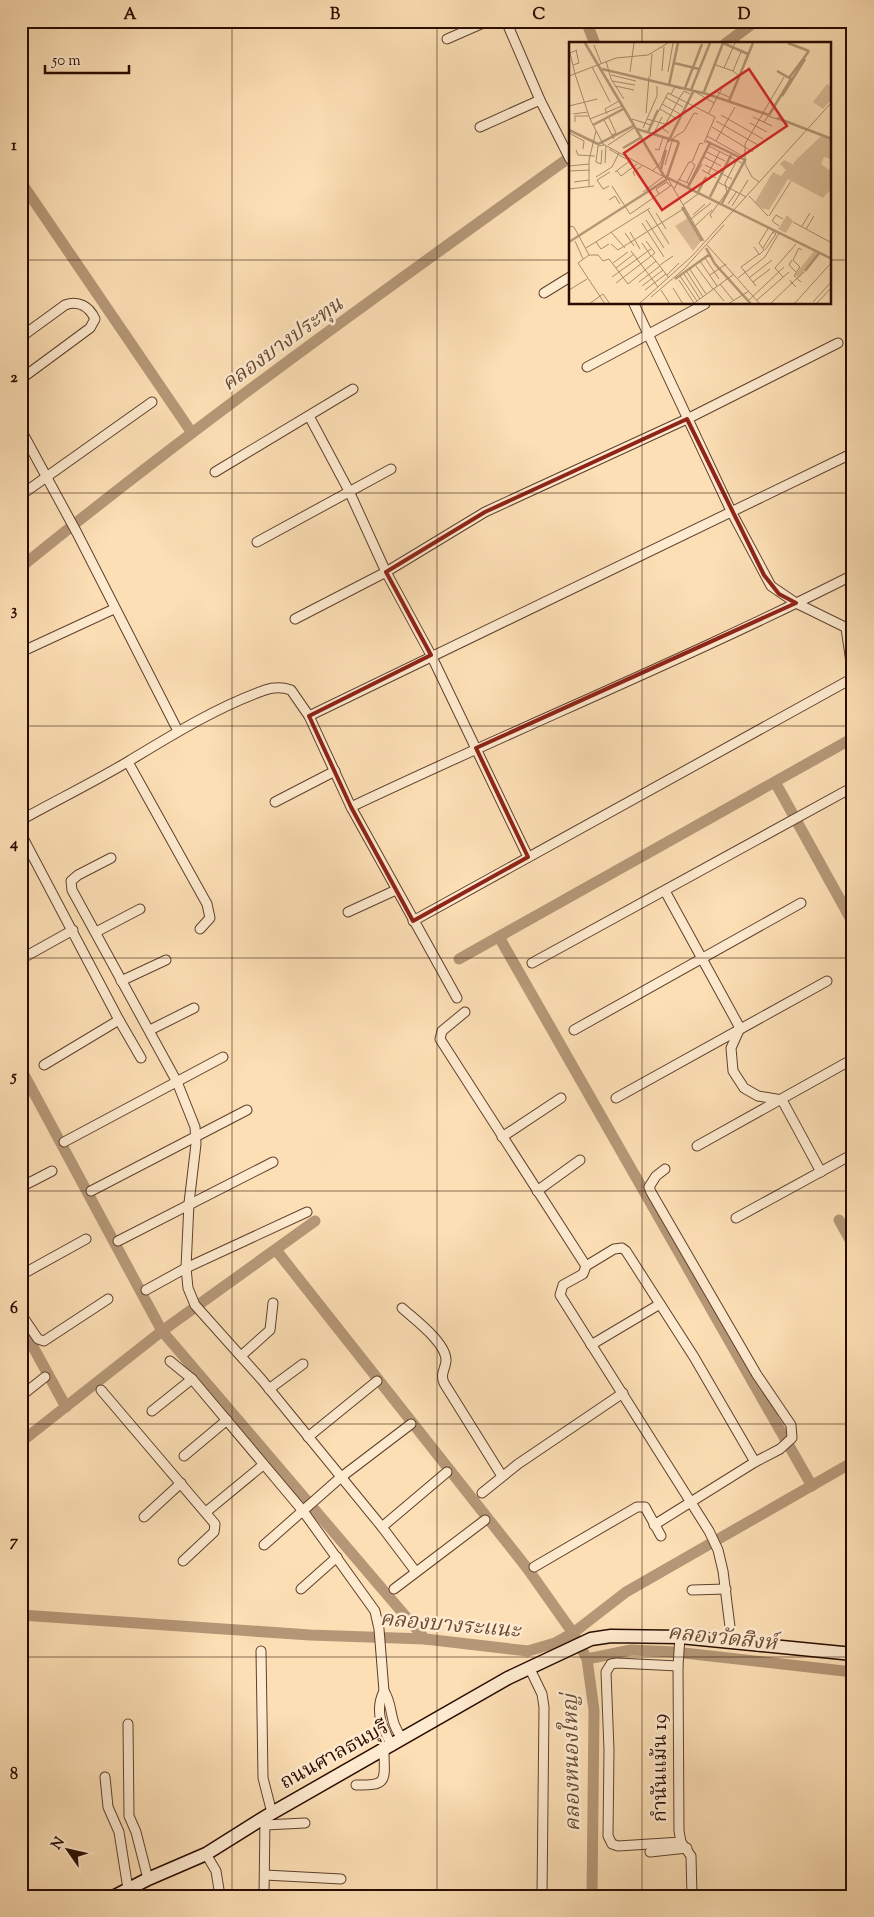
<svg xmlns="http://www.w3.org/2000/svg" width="874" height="1917" font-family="'Sorts Mill Goudy','Noto Serif Thai',serif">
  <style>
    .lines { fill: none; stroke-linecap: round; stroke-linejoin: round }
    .canal { stroke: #b59777; stroke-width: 11 }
    .street-casing { stroke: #5e412d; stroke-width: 11 }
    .secondary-casing { stroke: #290c00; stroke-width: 15 }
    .street { stroke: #feeacf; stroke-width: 9 }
    .secondary { stroke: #feeacf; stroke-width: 12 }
    .marked { fill: none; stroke: #8f2418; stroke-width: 4; stroke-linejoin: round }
    .grid { fill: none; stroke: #290c00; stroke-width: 1; stroke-opacity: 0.55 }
    .labels { text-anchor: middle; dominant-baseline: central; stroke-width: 5; stroke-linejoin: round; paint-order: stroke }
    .street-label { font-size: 20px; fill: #290c00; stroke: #feeacf }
    .water-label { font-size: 21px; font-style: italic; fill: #684b36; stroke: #feeacf }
    .inset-river { fill: none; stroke: #b59777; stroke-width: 2.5 }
    .inset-road { fill: none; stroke: #a88b6d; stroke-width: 1 }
    .view { fill: #d62828; fill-opacity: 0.15; stroke: #d62828; stroke-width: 2.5 }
    .inset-edge { fill: none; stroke: #290c00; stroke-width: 2.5 }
    .neatline { fill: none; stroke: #290c00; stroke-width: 2 }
    .grid-label { font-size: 16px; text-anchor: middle; font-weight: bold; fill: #290c00 }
  </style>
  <rect width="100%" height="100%" fill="#fddfb5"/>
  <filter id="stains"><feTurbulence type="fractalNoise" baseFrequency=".004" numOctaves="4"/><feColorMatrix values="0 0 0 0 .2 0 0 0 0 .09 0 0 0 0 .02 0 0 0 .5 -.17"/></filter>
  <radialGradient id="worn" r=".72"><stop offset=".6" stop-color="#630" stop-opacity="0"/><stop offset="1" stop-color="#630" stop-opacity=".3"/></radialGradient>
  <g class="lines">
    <g class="canal">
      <polyline points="586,21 595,44"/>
      <polyline points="725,44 756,21"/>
      <polyline points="21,182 192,433"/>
      <path d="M21,567C198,423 385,290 570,157"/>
      <polyline points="775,782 853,923"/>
      <polyline points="499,937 812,1486"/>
      <polyline points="459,959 853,738"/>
      <polyline points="21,1069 162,1331 425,1639"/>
      <polyline points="839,1220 853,1245"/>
      <polyline points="276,1250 527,1568 573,1633 587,1659 594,1710 592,1896"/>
      <polyline points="21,1325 66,1407"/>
      <polyline points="21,1442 162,1331 315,1221"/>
      <polyline points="21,1615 310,1635 425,1639 528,1651 555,1643 573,1633 626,1592 853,1462"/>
      <polyline points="587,1659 631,1650 675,1652 853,1672"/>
    </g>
    <g class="street-casing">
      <g id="street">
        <polyline points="506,21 540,100 570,159"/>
        <polyline points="447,39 488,21"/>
        <polyline points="480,127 540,100"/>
        <polyline points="544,293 570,277"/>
        <polyline points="634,304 732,513 771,586 796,603 853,631"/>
        <path d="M21,337L65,305C78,300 89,306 95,319L90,328L21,379"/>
        <polyline points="587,367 705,304"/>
        <polyline points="309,416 349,491 386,572 431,655 528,857"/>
        <polyline points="21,430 77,533 178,731"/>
        <polyline points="215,472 353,389"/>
        <polyline points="21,495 152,402"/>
        <polyline points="257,542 391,469"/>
        <polyline points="295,619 386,572 485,512 687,419 838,343"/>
        <polyline points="846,628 853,676"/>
        <polyline points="21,652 114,609"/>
        <polyline points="309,716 853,453"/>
        <polyline points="128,762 207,904 210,918 200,929"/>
        <polyline points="275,802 335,771"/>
        <path d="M351,807C517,728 689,658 853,575"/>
        <path d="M21,820C57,800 94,782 129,761C172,735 217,707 265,690C274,687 282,687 291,690L309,716L351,807L457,998"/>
        <polyline points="21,834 119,1020 44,1065"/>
        <polyline points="111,858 78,875 71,881 72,890 177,1082 195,1127 196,1144 189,1203 186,1268 188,1288 195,1305 262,1380 382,1527 416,1572"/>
        <polyline points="665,891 740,1028 731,1048 733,1071 744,1088 758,1096 782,1100 821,1172"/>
        <polyline points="348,912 396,890"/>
        <polyline points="413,921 853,678"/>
        <polyline points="96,932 140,909"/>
        <polyline points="21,959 73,930"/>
        <polyline points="532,963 853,787"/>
        <polyline points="121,981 166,960"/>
        <polyline points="465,1012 442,1031 440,1039 586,1266"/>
        <polyline points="119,1020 141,1058"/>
        <polyline points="150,1030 194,1008"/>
        <polyline points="574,1030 801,903"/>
        <polyline points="616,1098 827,981"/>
        <polyline points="502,1137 561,1098"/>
        <polyline points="64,1142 223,1057"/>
        <polyline points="697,1146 853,1059"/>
        <polyline points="21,1187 52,1171"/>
        <polyline points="91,1191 247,1110"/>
        <polyline points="537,1191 580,1160"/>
        <polyline points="736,1218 853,1154"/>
        <polyline points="118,1241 273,1162"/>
        <polyline points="21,1275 86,1239"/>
        <polyline points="146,1290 186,1268 307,1212"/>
        <path d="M402,1308C414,1319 447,1343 446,1361C445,1370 440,1374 444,1383L502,1476"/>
        <polyline points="21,1314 38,1339 44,1341 108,1299"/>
        <polyline points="591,1345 660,1304"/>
        <polyline points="241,1356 270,1330 273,1303"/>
        <path d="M170,1361L192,1379L303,1511L375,1611L379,1629L384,1691C374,1711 382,1727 392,1746"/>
        <polyline points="269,1389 303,1364"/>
        <polyline points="101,1390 215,1524 214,1532 183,1561"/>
        <polyline points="21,1396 45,1377"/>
        <polyline points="152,1411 192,1379"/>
        <polyline points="308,1437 377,1381"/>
        <polyline points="184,1456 227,1420"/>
        <polyline points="482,1493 518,1464 623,1393"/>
        <polyline points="206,1512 263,1465"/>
        <polyline points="144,1517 181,1483"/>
        <polyline points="654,1525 755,1462 780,1449 792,1438 791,1425 757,1375 651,1192 649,1187 656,1176 665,1169"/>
        <polyline points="382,1527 447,1472"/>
        <polyline points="264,1545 340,1478 411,1424"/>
        <polyline points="534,1567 637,1507 645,1507 661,1536"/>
        <polyline points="301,1589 337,1557"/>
        <polyline points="394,1589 485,1520"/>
        <polyline points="692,1590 726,1589"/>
        <polyline points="680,1637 678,1666 679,1831 681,1842 691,1856 692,1896"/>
        <polyline points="732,1643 723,1571 718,1550 709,1531 560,1295 563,1285 583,1274 586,1266 614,1249 622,1248 626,1251 694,1357 755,1462"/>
        <polyline points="261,1651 263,1778 272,1813"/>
        <polyline points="678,1666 617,1663 611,1664 606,1672 609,1750 608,1836 612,1844 618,1846 681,1842"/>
        <polyline points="529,1667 542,1694 544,1707 542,1896"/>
        <path d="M384,1691C394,1706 388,1722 403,1739"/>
        <polyline points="128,1724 129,1816 136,1832 148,1879"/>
        <polyline points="105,1777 108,1807 119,1832 128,1889"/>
        <path d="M356,1785C390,1786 384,1779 384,1750"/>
        <polyline points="265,1825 305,1823"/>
        <polyline points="650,1852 687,1848"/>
        <polyline points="206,1854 216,1871 220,1896"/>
        <polyline points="265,1875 341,1879"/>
        <polyline points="40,1896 41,1896"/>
        <polyline points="264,1896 265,1817"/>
      </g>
    </g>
    <g class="secondary-casing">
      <polyline id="secondary" points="115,1896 148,1879 206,1854 265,1817 508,1678 591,1639 611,1636 680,1637 853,1654"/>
    </g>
    <use href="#street" class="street"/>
    <use href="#secondary" class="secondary"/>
  </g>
  <path class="marked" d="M687,419L764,575L779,594L796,603L476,748L528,857L413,921L351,807L309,716L431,655L386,572L485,512Z"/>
  <path class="grid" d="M232,21V1896M437,21V1896M642,21V44M21,260H570M830,260H853M642,304V1896M21,493H853M21,726H853M21,958H853M21,1191H853M21,1424H853M21,1657H853"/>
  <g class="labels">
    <g class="street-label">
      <text transform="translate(335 1756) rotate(-29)">ถนนศาลธนบุรี</text>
      <text transform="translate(661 1768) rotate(-90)">กำนันแม้น 19</text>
    </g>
    <g class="water-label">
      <text transform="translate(283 345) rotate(-36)">คลองบางประทุน</text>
      <text transform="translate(450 1626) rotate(5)">คลองบางระแนะ</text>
      <text transform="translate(722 1639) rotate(6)">คลองวัดสิงห์</text>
      <text transform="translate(573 1763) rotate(-91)">คลองหนองใหญ่</text>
    </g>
  </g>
  <g transform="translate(569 42)">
    <rect width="262" height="262" fill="#fddfb5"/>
    <path d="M258,42L262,45V58L254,67L244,60ZM215,118L227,124L200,168L192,166L186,160L204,130L212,134L217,128L211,122ZM119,176L132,199L124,209L106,184Z" fill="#d9bb96"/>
    <path d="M252,94L262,97V117L255,115L252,122L260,128L262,125V147L254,156L217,136L226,124L224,121ZM218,173L224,179L217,191L209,187Z" fill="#d9bb96"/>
    <path d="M246,208L251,211L230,236L226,233Z" fill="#d9bb96"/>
    <path class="inset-river" d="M16,1L95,134L263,217M154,1L179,12M219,1L240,9M105,21L130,27M33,27L138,52L200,73M220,36L240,9M100,43L109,1M116,46L133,2M122,48L141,1M135,50L154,1M213,54L236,17M160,59L184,1M200,73L222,37L208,29M208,76L263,97M24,83L56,66M68,87L110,100M0,88L29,102L66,83M79,90L89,68M137,99L176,118L153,161M99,100L125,48M54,106L73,95M92,127L97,108M119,145L141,101M129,150L137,135M141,155L162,113M113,165L133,199M0,200L97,138L110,100M137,206L146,222L182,262M236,229L251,210M106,237L141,212"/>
    <path class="inset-road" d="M25,3L32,21M8,8L1,11L6,32L21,77L34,102L99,137L135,199M37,19L42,37L55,57M4,23L10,21L7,8M147,23L164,29M23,25L41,60M155,26L166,1M93,29L95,5M61,30L65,1M99,30L104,1M42,33L67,39M169,33L164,29L172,10M0,34L47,16L79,13L99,1M81,35L83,12M43,39L66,43M46,44L65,48M125,49L145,61M146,49L160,55M102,52L106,45L113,47M96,55L114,65M93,62L111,72M0,64L28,57M91,67L108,77M89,70L99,51L146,75L135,101M77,71L80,35M140,71L154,44M4,72L19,70M38,72L36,67L50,59M152,73L194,97M184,75L203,84M40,76L47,91L43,93M21,77L53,64M63,77L82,83M78,77L96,82M35,78L45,97M147,79L189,103M6,80V74H20M195,80L199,74L208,77M181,81L198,90M143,85L184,110M74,86L88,54V44M86,89L93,75M0,91L15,99L14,107M100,91L94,87L111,55L115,49L121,52M138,94L175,115M147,99L166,65M39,103L65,86M140,104L173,121M40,107L57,117M86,107L90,108L94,95M7,108L9,113L26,114M33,108L32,122L27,120L29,104L35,103M138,110L156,119M135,115L152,124M36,121L37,104M176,122V102L215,35M176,122L183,135L190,140M96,123L104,96L115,89L125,71L129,72M136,123L163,137M0,124L20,122M133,128L147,136M0,129L21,128M48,129L52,134L68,122M83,129L91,122L99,98M46,130L62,118M139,132L151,109M66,134L64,130L73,124M27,135L43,125L50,111M109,137L121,142L133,122M5,140L20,138M118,140L126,123L123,121M149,140L177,155M156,141L168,118M20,144V118L27,89M40,144L34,147L28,138L41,130M43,144L61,172L103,143M0,147L25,144M105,147L120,120H123L131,101L134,102M74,150L94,135M90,152L87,147L98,140L101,144M180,154L199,174M40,158L46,154L51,162M159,162L168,149M114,163L129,152M163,164L179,138M79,168L100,202M87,171L97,187M124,173L136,162M200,174L222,139M143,176L141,173L158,150L156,141M122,177L142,161M77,178L95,206M224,180L263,201M73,181L95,215M0,184L5,185L20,213H29L34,219L40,217L59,242L87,219M126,184L143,168M210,184L203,179L207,173L214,177M233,184L241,171M237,187L245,174M42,190L56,206M61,190L71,207M56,191L65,204M6,199L14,217M27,200L32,207L40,202M73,201L82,214M42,202L49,208L116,166M138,203L191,262M185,205L190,212L172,225L187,244M17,206L81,166M194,206L205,188M196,208L207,192L204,190M62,209L89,245M20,213L9,221L36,262M190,213L195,208L190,201L200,185M83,214L100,236M136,216L150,237M223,218L220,223L227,230M131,219L148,244M44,221L59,210M91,223L104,214M127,224L144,247M47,226L65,212M120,226L137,252M118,230L134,255M115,232L131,257M98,233L110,221M141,233L157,222M111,234L128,259M43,235L82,207M214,235L206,226L227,202M169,236L196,215L210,191M180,236L203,218M110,238L125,261M221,238L223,241L235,230M70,240L91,224M184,240L201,227M232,240L225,234L231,225L224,218L230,206L233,208M47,241L86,211L77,199M151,242L164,258M73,244L94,228M104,246L114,262M145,247L155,259M0,248L18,237M76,248L97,232M92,248L101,262M82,255L115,227L155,183M180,258L215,225M188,258L220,230M244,260L263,239M20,262L34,252L41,262M70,262L123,214L263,60M124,262L165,232M159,262L180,249M201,262L223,241L227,245M225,262L263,220M247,262L263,245"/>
    <path class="view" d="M180,27L218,84L93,168L55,111Z"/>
    <rect width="262" height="262" class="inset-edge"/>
  </g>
  <rect width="874" height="1917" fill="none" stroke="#fddfb5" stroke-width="55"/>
  <g transform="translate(68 1850) rotate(304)" stroke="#feeacf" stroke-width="4" paint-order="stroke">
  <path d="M0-4L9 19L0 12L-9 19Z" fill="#290c00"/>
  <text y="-8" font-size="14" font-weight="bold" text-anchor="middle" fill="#290c00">N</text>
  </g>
  <path d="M45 65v8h84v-8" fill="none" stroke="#290c00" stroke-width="2.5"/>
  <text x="52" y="65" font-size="15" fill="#290c00" stroke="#feeacf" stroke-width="4" paint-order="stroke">50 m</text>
  <rect x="28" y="28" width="818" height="1862" class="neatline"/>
  <g class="grid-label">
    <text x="130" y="19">A</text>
    <text x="335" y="19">B</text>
    <text x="539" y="19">C</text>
    <text x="744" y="19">D</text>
    <text x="14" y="150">1</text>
    <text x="14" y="382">2</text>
    <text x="14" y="615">3</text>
    <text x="14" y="848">4</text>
    <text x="14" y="1081">5</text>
    <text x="14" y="1313">6</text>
    <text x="14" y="1546">7</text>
    <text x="14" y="1779">8</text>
  </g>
  <rect width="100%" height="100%" filter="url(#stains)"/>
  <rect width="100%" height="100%" fill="url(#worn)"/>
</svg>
